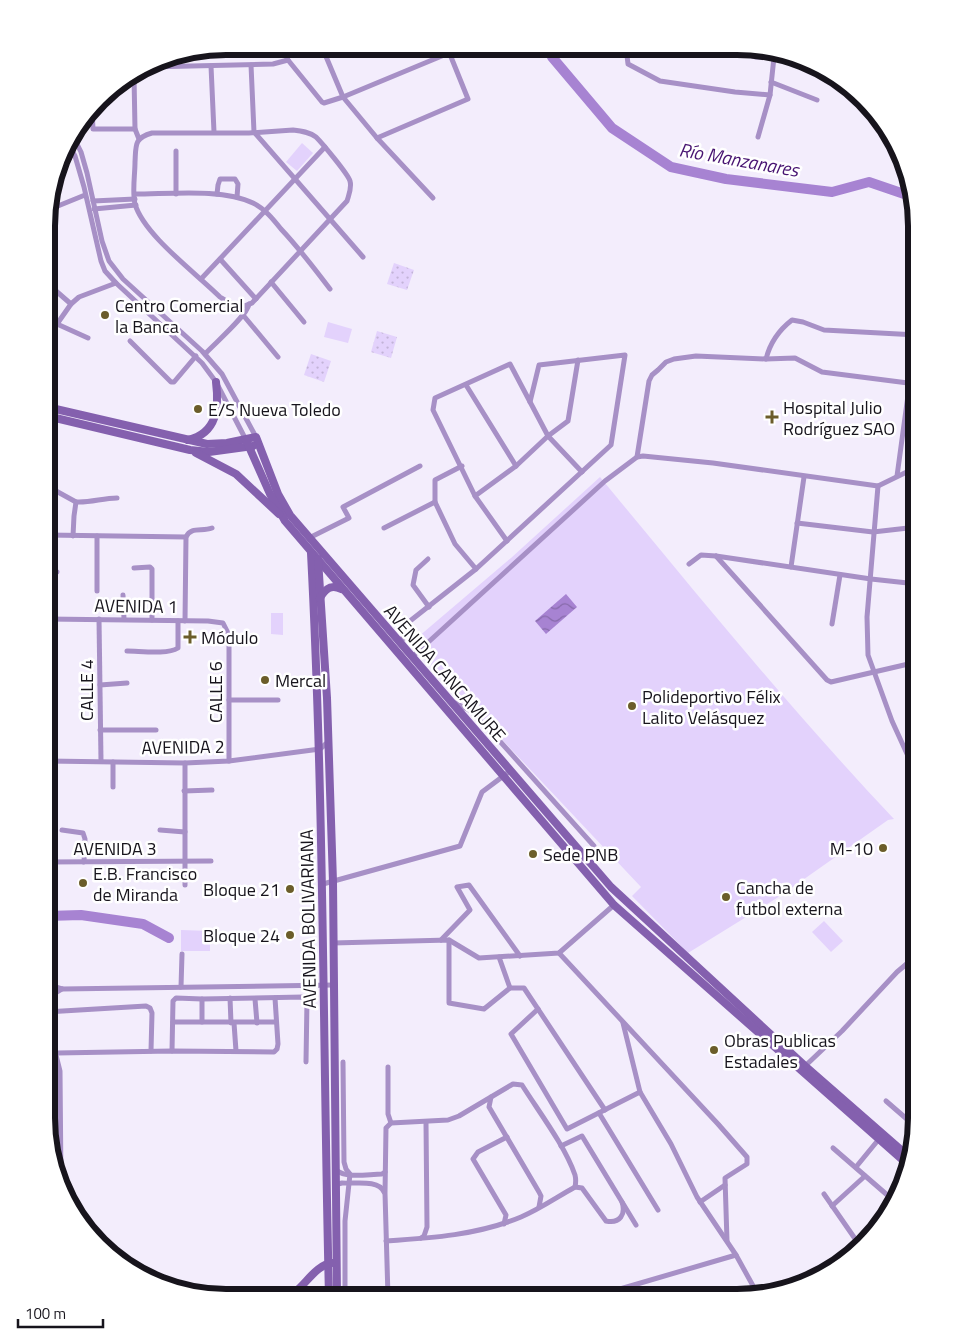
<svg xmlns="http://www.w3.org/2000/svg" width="963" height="1344" font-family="'Titillium Web',sans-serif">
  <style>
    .grass { fill: #e3d2fc }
    .park { fill: url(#park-dots) }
    .water { fill: url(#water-waves) }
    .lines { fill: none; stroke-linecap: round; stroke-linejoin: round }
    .river { stroke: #a783d2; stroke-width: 10 }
    .street { stroke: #a790c6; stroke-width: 5 }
    .secondary { stroke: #8460ae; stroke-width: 8 }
    .poi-dot { fill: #6b5d2a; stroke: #fff; stroke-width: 2 }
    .labels { text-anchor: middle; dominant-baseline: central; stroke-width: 5; stroke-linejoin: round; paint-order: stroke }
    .poi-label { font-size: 18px; fill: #17141c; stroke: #fff; text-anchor: start }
    .street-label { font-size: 18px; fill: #17141c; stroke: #fff }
    .water-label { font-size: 19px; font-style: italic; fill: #471371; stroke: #fff }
    .rim { fill: none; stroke: #17141c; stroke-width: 6 }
  </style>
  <defs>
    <pattern id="park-dots" width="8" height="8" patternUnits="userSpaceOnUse" patternTransform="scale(1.25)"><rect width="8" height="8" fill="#e3d2fc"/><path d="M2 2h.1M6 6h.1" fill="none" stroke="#c2b3d7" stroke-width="1.8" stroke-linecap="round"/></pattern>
    <pattern id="water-waves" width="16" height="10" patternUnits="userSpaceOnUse" patternTransform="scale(1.25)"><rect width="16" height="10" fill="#a783d2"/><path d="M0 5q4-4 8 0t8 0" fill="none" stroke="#876aaa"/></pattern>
  </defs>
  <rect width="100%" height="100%" fill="#f3edfc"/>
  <g class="grass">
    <polygon points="302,143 313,153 297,171 286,162"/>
    <polygon points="328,322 352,329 348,343 324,337"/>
    <path d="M600,477C696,593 791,710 894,819L888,820L780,896L688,953L632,896L641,887L411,643L511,558Z"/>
    <polygon points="271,613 283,613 283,635 271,634"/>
    <polygon points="824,921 843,941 831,952 812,932"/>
    <polygon points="181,930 210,931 210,951 181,951"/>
  </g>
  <g class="park">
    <polygon points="394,263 414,270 407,290 387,284"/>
    <polygon points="377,331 397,337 391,358 371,352"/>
    <polygon points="311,354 331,361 324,382 304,375"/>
  </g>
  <polygon class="water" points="566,594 577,607 546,634 535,621"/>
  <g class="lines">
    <g class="river">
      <polyline points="548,47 552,57 612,128 671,167 726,179 832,192 869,182 910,196"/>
      <polyline points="47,916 81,915 143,924 169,938"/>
    </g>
    <g class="street">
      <polyline points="281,46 288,60 322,102 324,103 343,97 449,53"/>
      <polyline points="322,47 343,97 377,138 433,198"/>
      <polyline points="626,47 628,64 660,81 735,92 770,95"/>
      <polyline points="728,48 756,57 782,57"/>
      <polyline points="166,57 166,66"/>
      <polyline points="251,65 254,132 363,257"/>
      <polyline points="211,66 214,132"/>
      <polyline points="148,67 273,64 288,60"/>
      <polyline points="134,76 135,129 139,139"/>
      <polyline points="771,82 817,100"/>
      <polyline points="92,110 93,129 135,129"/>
      <path d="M293,130C302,131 309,132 316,137C322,143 348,174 350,181C352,188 349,194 347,201L252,303C239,310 231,304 220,297C196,273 144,235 135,204C132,192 135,175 135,162C136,145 134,138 152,133H249Z"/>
      <polyline points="72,134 81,152 87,173 102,241 109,261 123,279 202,351 222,374 256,437"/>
      <polyline points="758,137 770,95 774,57"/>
      <polyline points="377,138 468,99 447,47"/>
      <polyline points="68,143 75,156 84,187 101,261 105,271 116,283 202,363 216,382 246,440"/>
      <path d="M135,194C169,194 223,188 253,203C265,209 273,219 281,229C299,248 314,268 330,289"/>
      <polyline points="176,194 176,151"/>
      <polyline points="217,194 218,185 220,179 235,179 238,184 237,197"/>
      <polyline points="93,201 135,199"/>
      <polyline points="94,209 136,205"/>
      <polyline points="48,210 85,195"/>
      <polyline points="220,259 256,299"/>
      <polyline points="201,279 325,147"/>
      <polyline points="271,282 304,322"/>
      <polyline points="48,284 71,304"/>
      <polyline points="243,315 278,357"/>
      <polyline points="48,322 57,324 71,304 79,297 116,283"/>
      <polyline points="57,324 88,338"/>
      <polyline points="130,341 171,382 174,382 196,356"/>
      <path d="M205,354C214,344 247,316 249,304"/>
      <path d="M766,359C770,343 779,330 792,320L803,322L824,330L917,335"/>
      <polyline points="466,385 516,466"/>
      <polyline points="637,457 649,381 652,375 658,370 666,362 674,359 696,356 766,359 795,358 822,372 908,383 909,388 897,476"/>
      <polyline points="462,466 435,480 435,502 455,544 476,569"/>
      <polyline points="47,486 76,502 74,516 73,536"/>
      <polyline points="878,486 867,617 868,655 892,721 908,756 917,766"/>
      <polyline points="475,496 516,466 548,436 568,421 578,360"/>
      <path d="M76,502C90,503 103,498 117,498"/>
      <polyline points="797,523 873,532 917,527"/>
      <polyline points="384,528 435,502"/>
      <polyline points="47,535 186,537"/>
      <polyline points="309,538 349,518 343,507 420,466"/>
      <polyline points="507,541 475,496 433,410 435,398 510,364 548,436 582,472"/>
      <polyline points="716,556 827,680 831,682 917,662"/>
      <polyline points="428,559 416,570 413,585 429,607"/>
      <polyline points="689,564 701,555 716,556 871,579 917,584"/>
      <polyline points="791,567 804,477"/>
      <polyline points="134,568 150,567 152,569 152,620"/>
      <polyline points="47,571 57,572"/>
      <polyline points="97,591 97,536"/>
      <polyline points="123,595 124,619"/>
      <polyline points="47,619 208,621 223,623 229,635 229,761"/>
      <polyline points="99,619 101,761"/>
      <path d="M185,621L186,537C191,526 202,532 212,528"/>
      <polyline points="832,624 840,575"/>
      <polyline points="401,645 404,633 410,621 476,569 611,445 625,355 539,365 530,402"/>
      <path d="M127,651C140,651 167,655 178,648V621"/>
      <polyline points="412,657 605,481 637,457 643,456 713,463 878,486 917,467"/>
      <polyline points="100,685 127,683"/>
      <polyline points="229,700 278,700"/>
      <polyline points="453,702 469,710 487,727 594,846 593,851 577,862"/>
      <polyline points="100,730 156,730"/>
      <polyline points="47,761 185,763 229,761 320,749 328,742"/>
      <polyline points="185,763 185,885"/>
      <polyline points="113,787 113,762"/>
      <polyline points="184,791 212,790"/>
      <polyline points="62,830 83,833 85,839 84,862"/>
      <polyline points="160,830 185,832"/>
      <polyline points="47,862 211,861"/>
      <polyline points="323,884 460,846 482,792 510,771"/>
      <polyline points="441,940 470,910 457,887 469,885 520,956"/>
      <polyline points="449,940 449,1003 484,1009 510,988 524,988 605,1110"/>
      <polyline points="333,943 449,940 479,958 559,953 614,905"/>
      <polyline points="559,953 718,1124 747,1157 747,1164 725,1178 727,1241"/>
      <polyline points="499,957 510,988"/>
      <polyline points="910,960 916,968"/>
      <polyline points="46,984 62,989 334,985"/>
      <polyline points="181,987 182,954"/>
      <polyline points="230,998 231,1023"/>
      <polyline points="46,999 62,989"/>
      <polyline points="255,999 257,1023"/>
      <polyline points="538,1009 511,1034 567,1129 640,1092"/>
      <polyline points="46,1012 146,1006 150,1008 152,1013 151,1051"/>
      <polyline points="46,1015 60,1071 61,1183"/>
      <polyline points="173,1022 276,1022"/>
      <polyline points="202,1022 202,999"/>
      <polyline points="234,1023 236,1051"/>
      <polyline points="623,1023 640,1092 671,1144 697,1197 736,1255 757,1293"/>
      <polyline points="172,1051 173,1001 176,998 202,999 303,997 307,1000 306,1062"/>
      <polyline points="57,1053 172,1051 274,1052 277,1049 278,1044 275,998"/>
      <polyline points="343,1062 344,1162 346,1169 350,1174 345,1221 345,1297"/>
      <polyline points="388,1067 388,1114 391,1123"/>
      <polyline points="803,1068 842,1031 897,972 916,956"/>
      <polyline points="908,1075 916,1082"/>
      <polyline points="491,1097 489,1107 539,1192 541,1196 539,1207"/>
      <polyline points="886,1101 916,1127"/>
      <polyline points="599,1113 658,1210"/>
      <polyline points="561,1146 582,1136 636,1225"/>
      <polyline points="833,1148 893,1200"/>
      <polyline points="856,1167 879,1139"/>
      <path d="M336,1170C347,1179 368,1174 382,1174L385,1172"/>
      <path d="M336,1187L338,1184L342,1183C354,1184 379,1179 384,1192"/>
      <polyline points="824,1194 858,1243"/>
      <polyline points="700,1202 725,1185"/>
      <polyline points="832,1206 865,1176"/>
      <polyline points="504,1224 506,1215 473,1159 478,1152 507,1137"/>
      <polyline points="421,1238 424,1236 427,1227 426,1122"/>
      <path d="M386,1241C432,1238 478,1235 521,1217C540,1209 557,1197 575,1187L582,1188L606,1221C620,1224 626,1214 622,1202"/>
      <path d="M388,1297L385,1193L386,1128L391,1123L448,1120L459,1116L513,1084L522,1085C539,1112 565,1146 575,1175C576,1179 576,1182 575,1187"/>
      <polyline points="564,1297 620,1289 736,1255"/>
    </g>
    <g class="secondary">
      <polyline points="47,407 207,444 227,443 256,437 278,494 290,515 611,887 805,1066 908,1156"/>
      <polyline points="47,416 190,450 209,452 253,446"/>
      <path d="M188,440C218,433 219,406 216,382"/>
      <polyline points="246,440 270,494 285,521 614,905 905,1162"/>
      <polyline points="196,453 236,474 279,514"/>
      <path d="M311,553C324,801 323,1049 329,1297"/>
      <polyline points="318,559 327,698 333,882 337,1297"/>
      <path d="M320,598C325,589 331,584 341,589"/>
      <path d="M280,1296C285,1295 291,1295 295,1292C307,1283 316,1265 332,1263"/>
    </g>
  </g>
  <g class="poi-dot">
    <circle cx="105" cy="315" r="5"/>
    <circle cx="198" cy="409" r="5"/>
    <path d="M769.5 409.5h5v5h5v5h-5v5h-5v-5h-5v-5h5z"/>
    <path d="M187.5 629.5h5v5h5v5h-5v5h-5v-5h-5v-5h5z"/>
    <circle cx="265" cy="680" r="5"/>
    <circle cx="632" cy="706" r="5"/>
    <circle cx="883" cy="848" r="5"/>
    <circle cx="533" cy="854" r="5"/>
    <circle cx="83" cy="883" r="5"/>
    <circle cx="290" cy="889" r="5"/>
    <circle cx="726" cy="897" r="5"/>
    <circle cx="290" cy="935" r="5"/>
    <circle cx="714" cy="1050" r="5"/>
  </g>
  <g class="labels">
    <g class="poi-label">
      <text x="115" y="305">Centro Comercial<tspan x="115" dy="21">la Banca</tspan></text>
      <text x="783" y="407">Hospital Julio<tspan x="783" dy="21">Rodríguez SAO</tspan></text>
      <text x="208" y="409">E/S Nueva Toledo</text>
      <text x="201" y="637">Módulo</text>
      <text x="275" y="680">Mercal</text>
      <text x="642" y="696">Polideportivo Félix<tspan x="642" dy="21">Lalito Velásquez</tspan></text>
      <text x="873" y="848" text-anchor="end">M-10</text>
      <text x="543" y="854">Sede PNB</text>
      <text x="93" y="873">E.B. Francisco<tspan x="93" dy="21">de Miranda</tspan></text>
      <text x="736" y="887">Cancha de<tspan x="736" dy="21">futbol externa</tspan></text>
      <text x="280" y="889" text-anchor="end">Bloque 21</text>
      <text x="280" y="935" text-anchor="end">Bloque 24</text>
      <text x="724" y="1040">Obras Publicas<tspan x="724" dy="21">Estadales</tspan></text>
    </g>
    <g class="street-label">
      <text transform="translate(136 606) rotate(1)">AVENIDA 1</text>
      <text transform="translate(445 673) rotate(49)">AVENIDA CANCAMURE</text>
      <text transform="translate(86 690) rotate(-90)">CALLE 4</text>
      <text transform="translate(215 692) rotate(-90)">CALLE 6</text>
      <text transform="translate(183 747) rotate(-1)">AVENIDA 2</text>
      <text x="115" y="848">AVENIDA 3</text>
      <text transform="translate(308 919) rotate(-91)">AVENIDA BOLIVARIANA</text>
    </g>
    <g class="water-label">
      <text transform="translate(739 159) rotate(10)">Río Manzanares</text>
    </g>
  </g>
  <path d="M0 0H963V1344H0ZM226 55H737A171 171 0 0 1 908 226V1118A171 171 0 0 1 737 1289H226A171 171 0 0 1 55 1118V226A171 171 0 0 1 226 55Z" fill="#fff" fill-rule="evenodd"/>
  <path class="rim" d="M226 55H737A171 171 0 0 1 908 226V1118A171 171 0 0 1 737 1289H226A171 171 0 0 1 55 1118V226A171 171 0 0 1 226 55Z"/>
  <path d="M18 1319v8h85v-8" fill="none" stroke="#17141c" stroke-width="2.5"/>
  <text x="25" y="1319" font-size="15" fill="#17141c" stroke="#ffffff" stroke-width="4" paint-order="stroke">100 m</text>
</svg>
